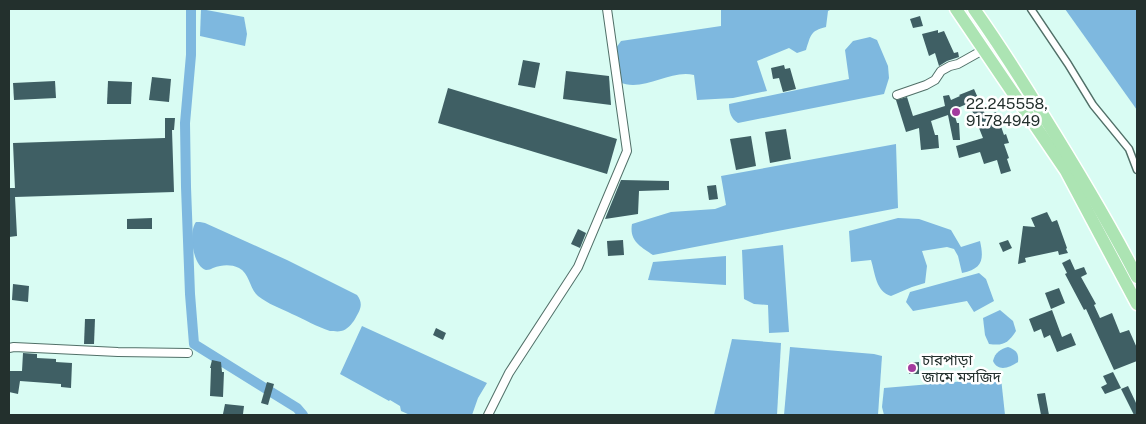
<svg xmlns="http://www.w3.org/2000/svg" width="1146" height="424" font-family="'Public Sans','Noto Sans Bengali',sans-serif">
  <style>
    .water { fill: #7eb8df }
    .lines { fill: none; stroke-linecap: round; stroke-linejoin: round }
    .canal { stroke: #7eb8df; stroke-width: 10 }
    .building { fill: #3f5f64 }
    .pedestrian-casing { stroke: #517068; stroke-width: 9 }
    .minor-casing { stroke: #517068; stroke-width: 10 }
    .primary-casing { stroke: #fff; stroke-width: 15 }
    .pedestrian { stroke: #fff; stroke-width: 6 }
    .minor { stroke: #fff; stroke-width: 8 }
    .primary { stroke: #ace4b3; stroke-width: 12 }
    .poi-dot { fill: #a33b9e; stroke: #fff; stroke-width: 2 }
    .labels { text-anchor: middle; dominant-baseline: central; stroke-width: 5; stroke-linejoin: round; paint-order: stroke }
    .poi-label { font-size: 15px; fill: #23302d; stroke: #fff; text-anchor: start }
  </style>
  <rect width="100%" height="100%" fill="#d9fcf3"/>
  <g class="water">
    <polygon points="201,9 244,17 247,34 245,46 200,36"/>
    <path d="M721,9H832L828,11L826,27C810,31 811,35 806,50L797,53L789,48L757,61L767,91L733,98L697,100L694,75C670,69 643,93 619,82L616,48L621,41L721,26Z"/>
    <polygon points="1065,9 1137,9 1137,110"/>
    <path d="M870,37L877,40L888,66L889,78L884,94L738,123C731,119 729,112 729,104L849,79L845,50L853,41Z"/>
    <path d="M896,144L898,208L653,255C641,247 629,241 632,224L671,212L715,209L726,205L721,176Z"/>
    <path d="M898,218L919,219L951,230L961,247L980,241C984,259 983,269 962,273L958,256L954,249L947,247L922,251L927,266L925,283L912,287L891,296C876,292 875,273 871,260L851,262L849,231Z"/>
    <path d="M196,222H200L205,223L287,260L357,295C364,304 360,310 355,319C352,324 347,330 341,331C338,332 333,331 330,331C317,327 304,319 292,314C280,308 268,304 258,296C249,288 250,274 239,268C230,264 222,265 213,268C211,269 209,270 206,270C193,267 188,232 196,222Z"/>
    <polygon points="783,245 789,332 769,333 768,305 754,304 744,299 742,250"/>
    <polygon points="726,256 726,285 648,280 653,262"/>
    <polygon points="979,273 986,279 994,301 974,312 967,301 913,311 906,302 910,292"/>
    <path d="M1000,310L1013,321L1016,331C1008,343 1004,346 989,344L985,335L983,318Z"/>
    <polygon points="362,326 487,383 478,398 472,415 410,415 401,411 400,406 390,400 389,401 340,374"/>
    <polygon points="732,339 781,343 777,415 714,415"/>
    <polygon points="790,347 874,354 882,356 878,415 784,415"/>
    <path d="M1008,347C1016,350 1019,353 1018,362C1009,368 998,372 993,361C995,352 1001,349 1008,347Z"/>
    <polygon points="1001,378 1005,415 884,415 882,407 884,388"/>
  </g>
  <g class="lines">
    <polyline class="canal" points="191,9 191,55 185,123 186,187 190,294 194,344 297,408 303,415"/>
  </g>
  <g class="building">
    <polygon points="920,16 923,26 913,28 910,19"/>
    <polygon points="938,30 938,33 944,31 954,53 958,52 959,57 947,61 939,66 935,53 929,56 922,34"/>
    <polygon points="523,60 540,63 535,88 518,85"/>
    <polygon points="784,65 785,69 790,68 796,89 783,92 779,78 773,79 771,68"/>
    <polygon points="566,71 609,76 611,105 563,99"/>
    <polygon points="152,77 171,79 169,102 149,100"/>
    <polygon points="55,81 56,98 14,100 13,83"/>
    <polygon points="108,81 132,82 131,104 107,104"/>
    <polygon points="448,88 617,139 607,174 438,123"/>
    <polygon points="974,89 986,116 996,112 1004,135 1006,134 1009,143 1004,144 1009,158 1007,159 1011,171 1001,174 997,160 984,164 980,152 959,158 956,146 983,138 969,103 953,110 957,123 959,123 960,140 953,140 948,115 931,121 935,135 938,135 939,148 921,150 919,128 906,132 896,100 907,97 913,116 945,106 943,96 949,95 951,100 960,96 959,95"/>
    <polygon points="165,118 175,118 174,130 172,130 174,192 15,197 17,236 9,237 9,188 15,188 15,189 13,143 165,138"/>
    <polygon points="786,129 791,159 770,163 765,132"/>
    <polygon points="751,136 756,166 736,170 730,139"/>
    <polygon points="621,180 669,181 669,190 639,191 638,214 605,219"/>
    <polygon points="716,185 718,199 709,200 707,186"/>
    <polygon points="1047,212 1052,222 1057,220 1067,248 1066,249 1068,253 1059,255 1058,251 1025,258 1026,262 1018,264 1023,226 1035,227 1031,218"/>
    <polygon points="152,218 152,229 127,229 127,219"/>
    <polygon points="578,229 586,233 580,248 571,244"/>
    <polygon points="623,240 624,255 608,256 607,241"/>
    <polygon points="1008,240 1012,248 1003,252 999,243"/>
    <polygon points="1070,259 1075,270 1084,267 1087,274 1081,277 1096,304 1094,305 1100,318 1112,313 1120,333 1129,330 1137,348 1137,361 1114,370 1086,309 1084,310 1065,274 1067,273 1062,263"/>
    <polygon points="13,284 29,286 28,302 12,300"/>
    <polygon points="1059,288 1065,303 1051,309 1045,293"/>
    <polygon points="1052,310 1062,337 1071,333 1076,345 1057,352 1050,335 1044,338 1041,329 1034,332 1029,319"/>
    <polygon points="85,319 95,319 94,344 84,344"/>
    <polygon points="436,328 446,333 443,340 433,335"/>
    <polygon points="23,353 37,354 37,358 56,359 56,362 72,363 71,388 61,387 61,384 20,381 18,394 9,392 9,371 22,371"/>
    <polygon points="212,360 221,362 222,372 224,372 223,397 210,396 211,368 210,368"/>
    <polygon points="919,362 919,374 909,374 908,363"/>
    <polygon points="1113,372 1121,388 1105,394 1101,387 1107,384 1103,376"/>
    <polygon points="267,382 274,384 268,405 261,403"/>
    <polygon points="1128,386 1137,405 1137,415 1134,415 1121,389"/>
    <polygon points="1045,393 1049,415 1041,415 1037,394"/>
    <polygon points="225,404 244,406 243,414 233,415 223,414"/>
  </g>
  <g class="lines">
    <g class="pedestrian-casing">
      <polyline id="pedestrian" points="1031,9 1068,64 1093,105 1129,149 1137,170"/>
    </g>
    <g class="minor-casing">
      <g id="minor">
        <polyline points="897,95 926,85 935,80 941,71 950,66 958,64 983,50"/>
        <polyline points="9,348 14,347 118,352 188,353"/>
        <polyline points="488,415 509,373 578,267 627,151 607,9"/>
      </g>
    </g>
    <g class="primary-casing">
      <g id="primary">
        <polyline points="956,9 1066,171 1137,304"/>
        <path d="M974,9C998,43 1021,79 1043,115C1076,168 1108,221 1137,277"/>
      </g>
    </g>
    <use href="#pedestrian" class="pedestrian"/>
    <use href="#minor" class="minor"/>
    <use href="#primary" class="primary"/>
  </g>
  <g class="poi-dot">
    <circle cx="956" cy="112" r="5"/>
    <circle cx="912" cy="368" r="5"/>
  </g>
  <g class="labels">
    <g class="poi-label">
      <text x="966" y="103">22.245558,<tspan x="966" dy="17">91.784949</tspan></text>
      <text x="922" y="359">চারপাড়া<tspan x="922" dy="17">জামে মসজিদ</tspan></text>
    </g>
  </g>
  <rect width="1146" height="424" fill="none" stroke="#23302d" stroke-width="20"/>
</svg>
